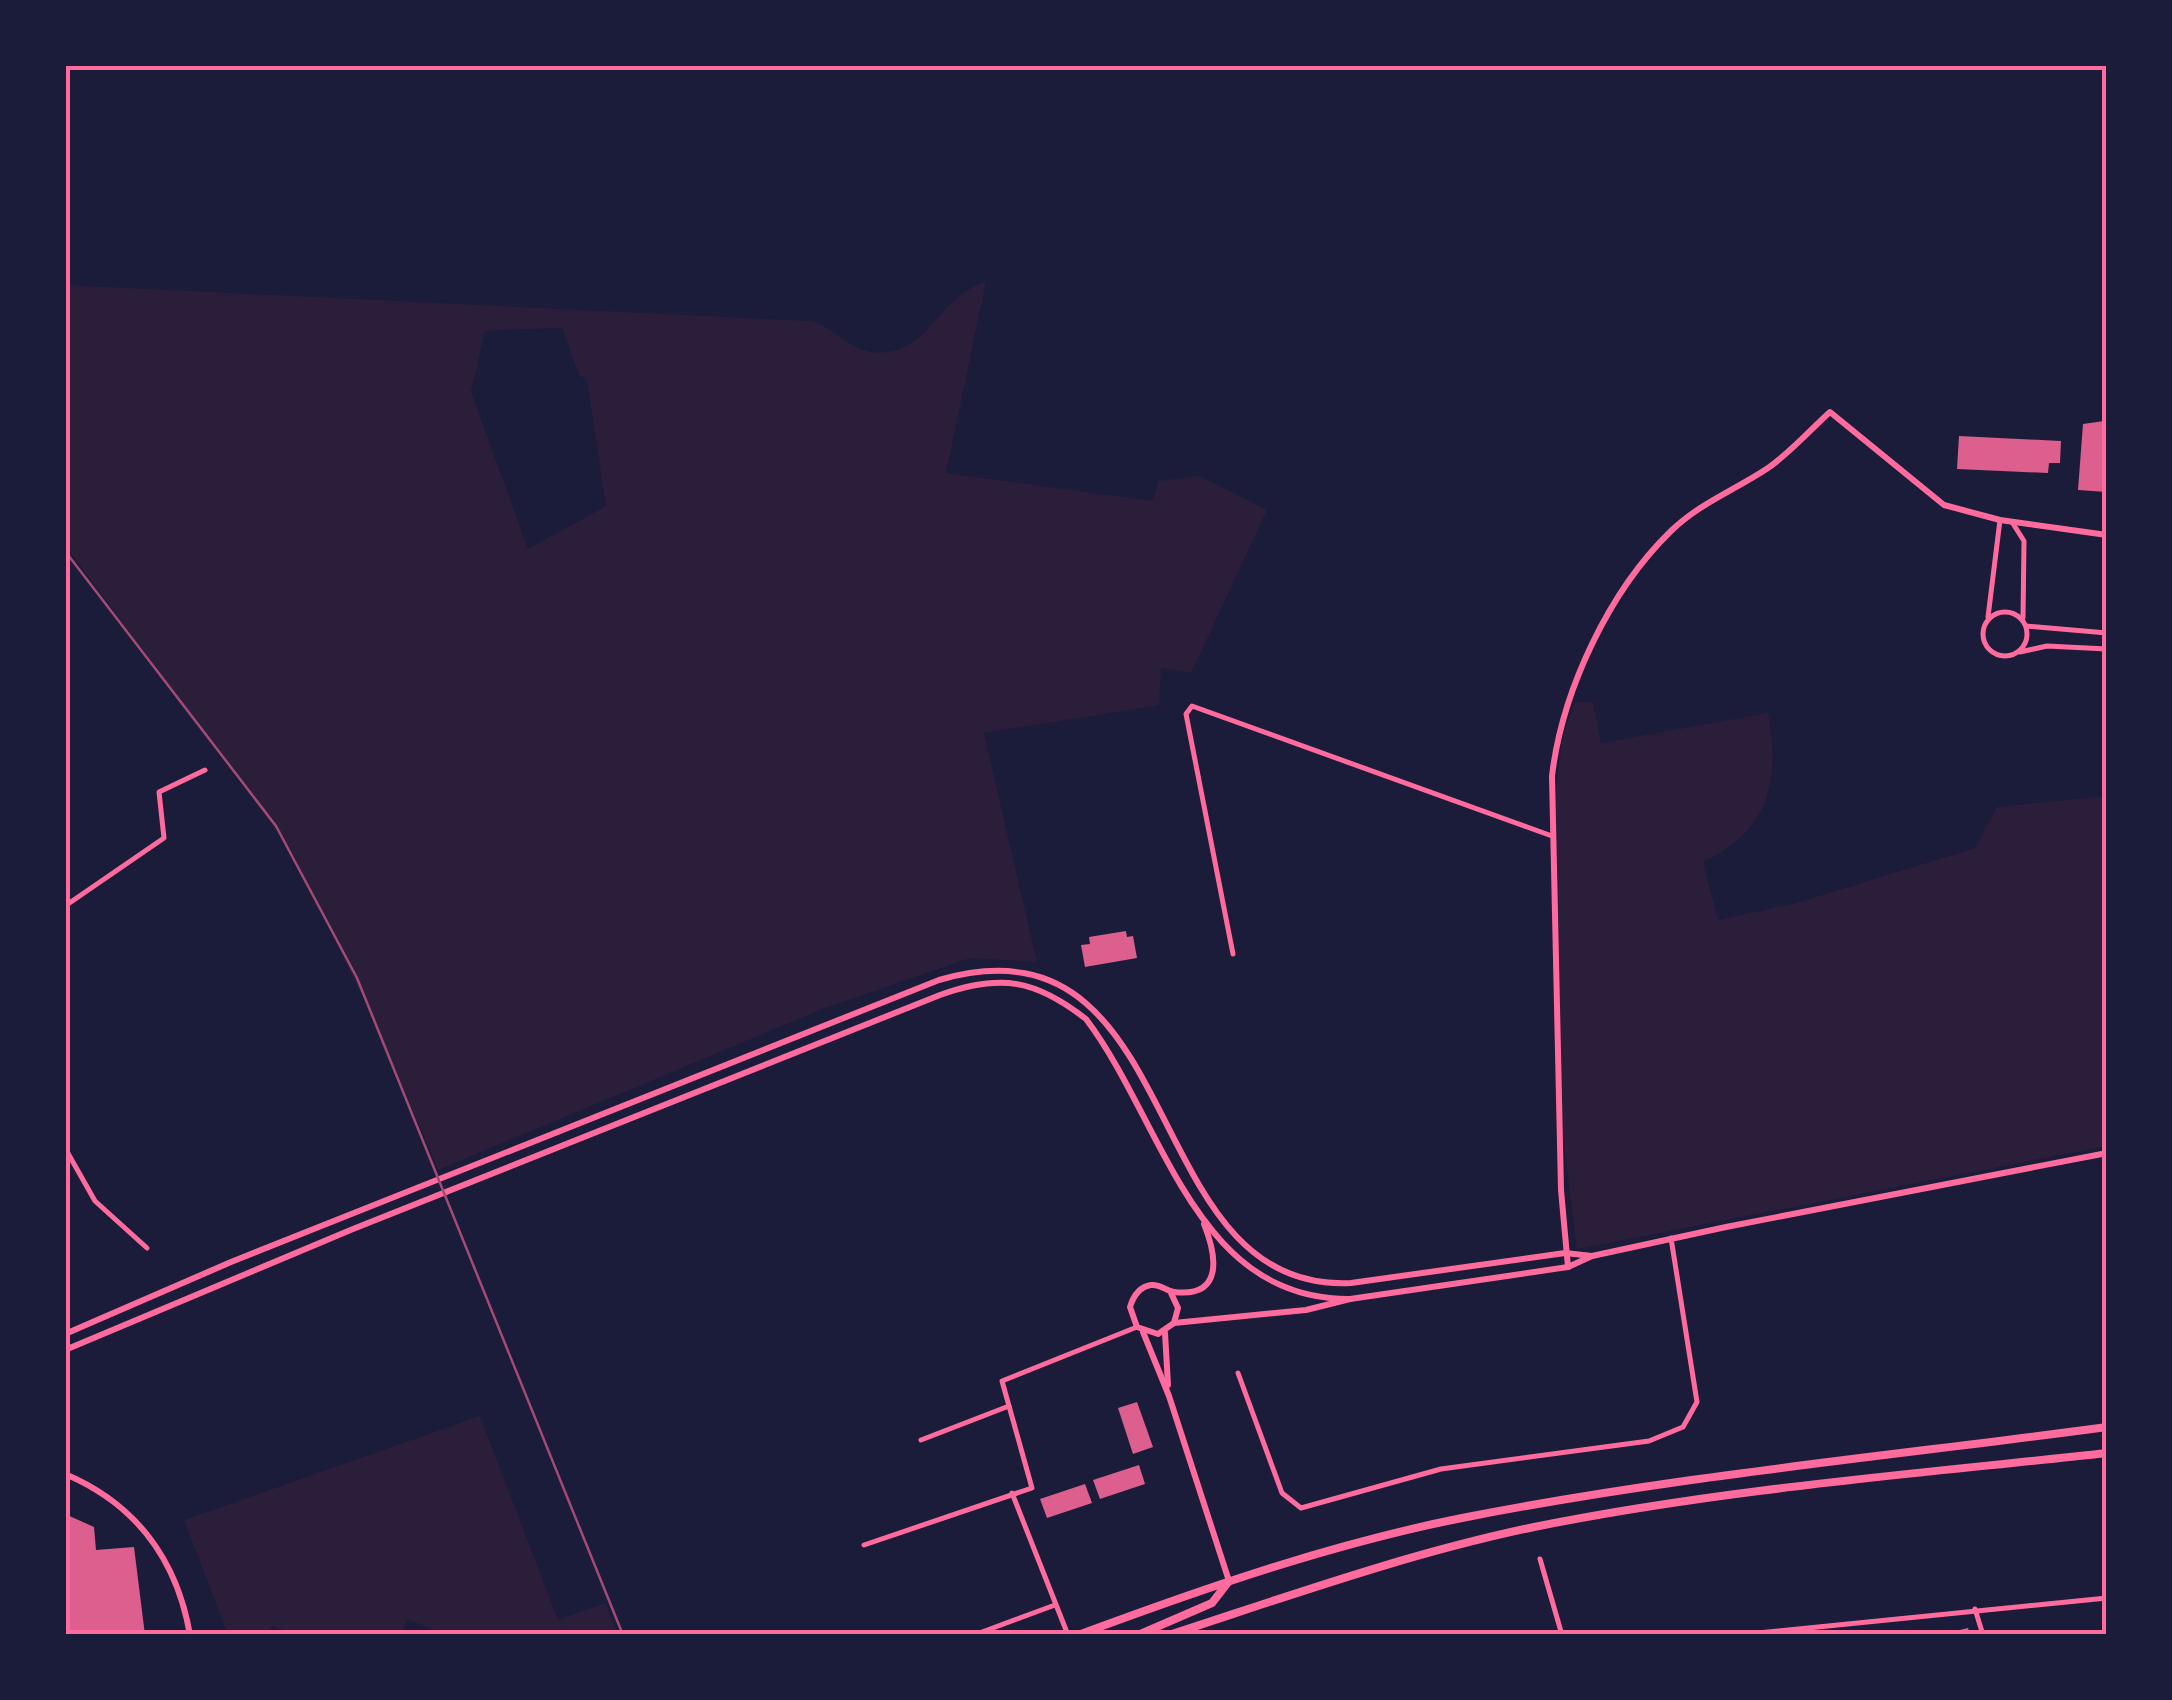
<svg xmlns="http://www.w3.org/2000/svg" width="2172" height="1700" font-family="Cabin,sans-serif">
  <style>
    .green { fill: #2a1e3b; fill-rule: evenodd }
    .building { fill: #dd5f8e }
    .lines { fill: none; stroke-linecap: round; stroke-linejoin: round }
    .minor { stroke: #ff6b9d; stroke-width: 5 }
    .tertiary { stroke: #ff6b9d; stroke-width: 6 }
    .secondary { stroke: #ff6b9d; stroke-width: 6 }
    .trunk { stroke: #ff6b9d; stroke-width: 8 }
    .rail { stroke: #a44b75; stroke-width: 2.5 }
    .neatline { fill: none; stroke: #ff6b9d; stroke-width: 4 }
  </style>
  <rect width="100%" height="100%" fill="#1b1b3a"/>
  <g class="green">
    <path d="M986,282L946,473L1153,501L1158,481L1200,476L1267,510L1191,673L1161,668L1159,705L984,733L1037,962L970,958L825,1008L438,1170L380,1033L292,852L65,545V285L811,321C834,327 848,349 872,352C928,359 939,294 986,282ZM562,328L579,375L587,380L606,506L528,549L471,392L485,331Z"/>
    <path d="M1575,702H1593L1601,743L1768,713C1781,781 1769,831 1703,862L1718,920L1793,904L1975,848L1997,807L2107,796V1146L1577,1249L1557,1086L1554,808L1563,734Z"/>
    <polygon points="480,1416 558,1620 605,1603 618,1635 447,1635 407,1619 401,1635 300,1635 272,1626 268,1635 228,1635 184,1520"/>
  </g>
  <g class="building">
    <polygon points="2104,421 2107,492 2078,490 2083,424"/>
    <polygon points="1959,436 2061,441 2060,463 2049,463 2048,473 1957,469"/>
    <polygon points="1126,931 1127,937 1133,936 1137,958 1085,967 1081,945 1090,944 1089,937"/>
    <polygon points="1137,1402 1153,1447 1133,1454 1118,1408"/>
    <polygon points="1139,1465 1145,1484 1100,1499 1093,1480"/>
    <polygon points="1085,1484 1092,1503 1047,1518 1040,1499"/>
    <polygon points="65,1514 94,1527 96,1550 134,1547 145,1635 65,1635"/>
    <polygon points="1968,1628 1970,1635 1945,1635 1944,1634"/>
  </g>
  <g class="lines">
    <g class="minor">
      <polyline points="2012,522 2024,541 2023,618"/>
      <circle cx="2005" cy="634" r="22"/>
      <polyline points="1988,617 2000,520"/>
      <polyline points="2026,626 2107,633"/>
      <polyline points="2020,652 2047,646 2107,649"/>
      <polyline points="65,906 164,838 159,792 205,770"/>
      <polyline points="1233,954 1186,714 1192,706 1552,836"/>
      <polyline points="65,1148 95,1201 147,1248"/>
      <polyline points="1238,1373 1282,1493 1301,1508 1441,1469 1649,1441 1683,1427 1697,1402 1671,1238"/>
      <polyline points="921,1440 1009,1406"/>
      <polyline points="1012,1493 1068,1635"/>
      <polyline points="864,1545 1032,1488 1002,1381 1137,1327"/>
      <polyline points="1540,1559 1562,1635"/>
      <polyline points="1975,1609 1983,1635"/>
      <polyline points="974,1635 1055,1605"/>
      <polyline points="1738,1635 2107,1598"/>
    </g>
    <path class="tertiary" d="M1568,1267L1561,1190L1552,776C1562,691 1609,591 1671,531C1700,503 1735,490 1768,468C1790,453 1810,430 1830,412L1944,505L2000,520L2107,535"/>
    <g class="secondary">
      <path d="M1171,1293L1178,1308L1174,1323L1158,1334L1137,1327L1130,1307C1133,1297 1139,1287 1151,1285C1161,1284 1166,1291 1174,1292C1225,1298 1216,1254 1204,1224"/>
      <polyline points="1174,1323 1306,1310 1350,1299 1568,1267 1592,1256 1726,1227 2107,1153"/>
      <polyline points="1143,1332 1169,1396 1229,1581"/>
      <polyline points="1165,1333 1168,1385"/>
      <path d="M65,1334L231,1262L939,980C1192,907 1134,1294 1351,1283L1565,1253L1592,1256"/>
      <path d="M65,1350L353,1229L940,995C1001,973 1036,980 1086,1019C1164,1122 1194,1300 1350,1299"/>
      <path d="M65,1474C136,1504 177,1560 190,1635"/>
    </g>
    <g class="trunk">
      <path d="M1078,1635C1202,1589 1331,1544 1462,1518C1675,1476 1892,1456 2107,1427"/>
      <polyline points="1138,1635 1212,1603 1229,1581"/>
      <path d="M1169,1635C1289,1596 1409,1553 1534,1527C1723,1489 1915,1474 2107,1453"/>
    </g>
    <polyline class="rail" points="65,551 276,826 357,978 623,1635"/>
  </g>
  <rect width="2172" height="1700" fill="none" stroke="#1b1b3a" stroke-width="135"/>
  <rect x="68" y="68" width="2036" height="1564" class="neatline"/>
</svg>
